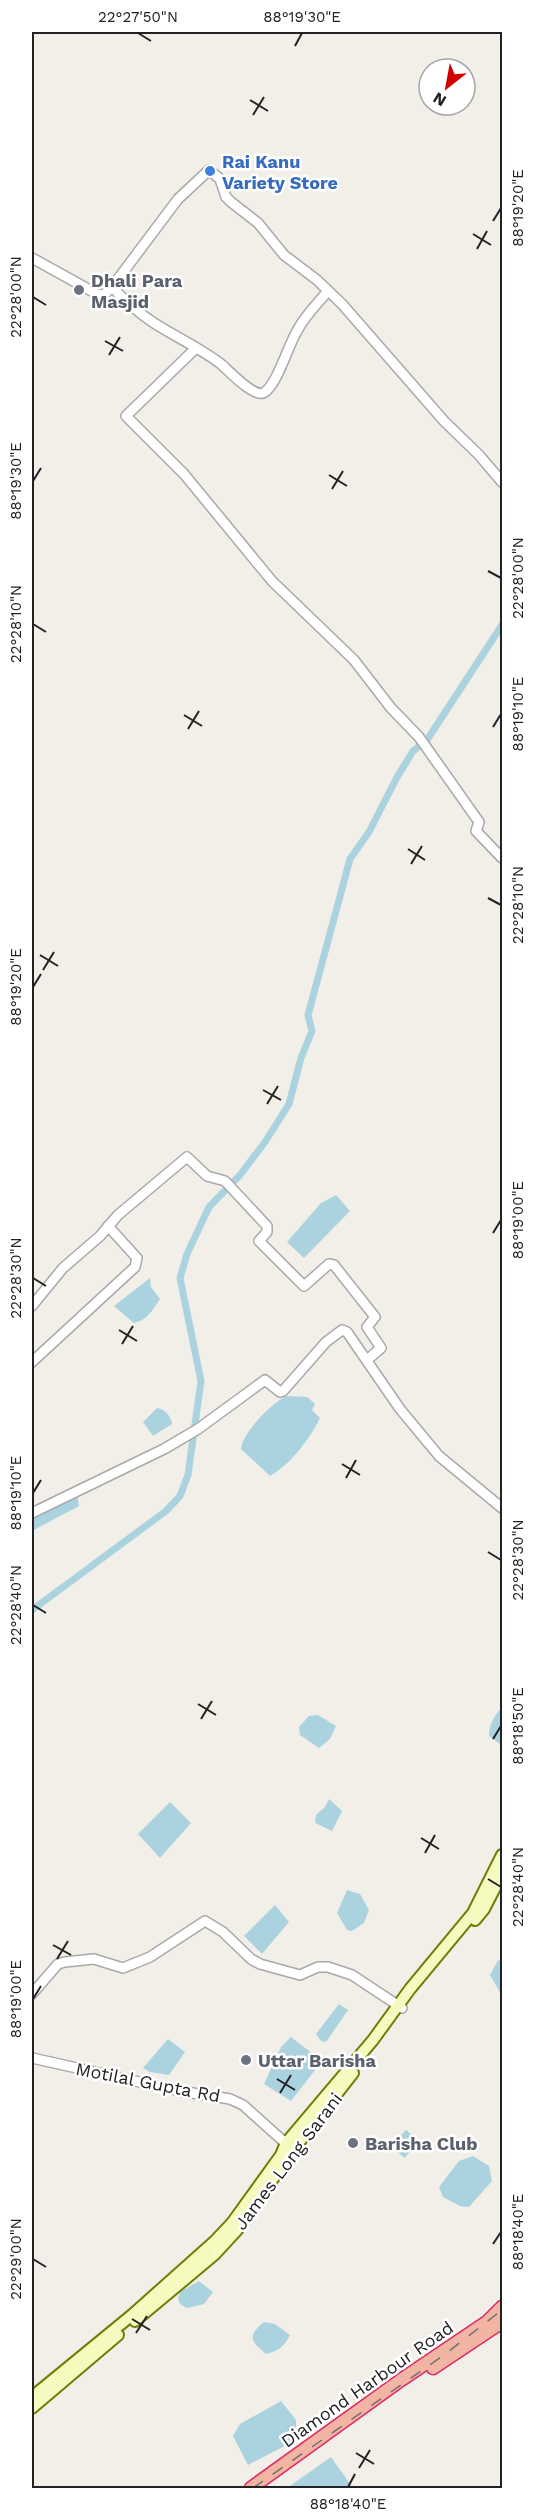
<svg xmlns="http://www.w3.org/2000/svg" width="534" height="2520" font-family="'Work Sans',sans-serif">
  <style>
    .water { fill: #aad3df }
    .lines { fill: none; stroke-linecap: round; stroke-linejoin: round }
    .canal { stroke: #aad3df; stroke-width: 7 }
    .tertiary-casing { stroke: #a9a9a9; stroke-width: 12 }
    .secondary-casing { stroke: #707d05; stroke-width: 14 }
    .trunk-casing { stroke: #dc2a67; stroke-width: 15 }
    .tertiary { stroke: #fff; stroke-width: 9 }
    .secondary { stroke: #f7fabf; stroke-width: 10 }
    .trunk { stroke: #f2b4a3; stroke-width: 12 }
    .rail { stroke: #707070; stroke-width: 1.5; stroke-dasharray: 12 12; stroke-linecap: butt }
    .ticks { fill: none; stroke: #222; stroke-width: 2 }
    .shop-dot { fill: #3f7fe0; stroke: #fff; stroke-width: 2 }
    .worship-dot { fill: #6b7280; stroke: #fff; stroke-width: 2 }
    .labels { text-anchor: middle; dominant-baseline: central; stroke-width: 5; stroke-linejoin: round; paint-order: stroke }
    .shop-label { font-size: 18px; font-weight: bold; fill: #366cbe; stroke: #fff; text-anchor: start }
    .worship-label { font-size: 18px; font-weight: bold; fill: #5b616d; stroke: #fff; text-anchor: start }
    .street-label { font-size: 18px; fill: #222; stroke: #fff }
    .neatline { fill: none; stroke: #222; stroke-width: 2 }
    .ticks-label { font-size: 15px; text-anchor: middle; fill: #222 }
  </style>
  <rect width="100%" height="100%" fill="#f2efe9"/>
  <g class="water">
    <polygon points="336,1195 350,1211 304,1258 287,1242 321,1203"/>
    <path d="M150,1278L151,1287L160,1299C153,1310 146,1321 134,1323L114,1306Z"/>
    <path d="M286,1396L307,1397L315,1404L312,1410L320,1418C309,1440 291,1464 270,1476L241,1449C243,1432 271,1404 286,1396Z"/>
    <path d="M157,1408C165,1409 171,1416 172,1424L153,1436L143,1422Z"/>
    <polygon points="77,1492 79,1506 32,1531 32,1516"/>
    <path d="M502,1707V1744L501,1745L489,1736C489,1724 495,1715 502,1707Z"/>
    <polygon points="318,1715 336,1726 330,1739 319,1748 300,1735 299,1727 309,1716"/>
    <polygon points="329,1799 342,1811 332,1831 315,1823 316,1815 325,1807"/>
    <polygon points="170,1802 191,1823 160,1858 138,1834"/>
    <polygon points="347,1890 360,1894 369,1910 364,1923 352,1931 347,1930 337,1913"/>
    <polygon points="275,1905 289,1922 262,1954 244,1936"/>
    <polygon points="498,1960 502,1962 502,1996 490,1975"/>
    <polygon points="339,2004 348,2010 326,2042 321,2041 316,2034"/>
    <polygon points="291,2037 322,2061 291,2101 264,2084 281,2047"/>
    <polygon points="168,2039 185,2052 169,2075 150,2072 143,2068"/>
    <polygon points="406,2130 418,2140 405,2158 390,2147"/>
    <polygon points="473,2156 489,2166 492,2181 469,2207 460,2206 443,2197 439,2187 459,2161"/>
    <polygon points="199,2281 213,2292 204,2304 187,2308 180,2304 178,2298 180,2292"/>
    <path d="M264,2322L275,2324L290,2335C284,2347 278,2351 266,2354C250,2341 247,2336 264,2322Z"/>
    <polygon points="281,2401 296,2420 296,2440 248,2465 233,2436 240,2424"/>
    <polygon points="331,2457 353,2488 287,2488"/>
  </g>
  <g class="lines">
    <polyline class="canal" points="32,1610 166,1511 180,1496 188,1475 201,1381 180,1278 187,1254 209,1207 240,1175 265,1142 289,1104 301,1058 312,1031 308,1015 350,859 369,832 396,779 413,751 427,740 502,625"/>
    <g class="tertiary-casing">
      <g id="tertiary">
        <path d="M32,258L97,294L104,295L112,287C125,301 139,313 154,323C176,337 200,348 221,364C229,371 256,400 265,392C278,382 288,346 297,331C305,315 317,304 328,291"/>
        <polyline points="112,287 178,199 209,170 220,179 226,197 231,202 258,223 284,255 317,280 342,304 444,421 479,455 502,482"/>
        <polyline points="196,348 126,416 184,474 272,581 354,660 391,708 419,737 479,822 476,831 502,858"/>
        <polyline points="32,1306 63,1268 100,1236 118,1215 187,1157 207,1176 225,1181 267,1226 267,1232 259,1241 304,1286 329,1264 334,1265 375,1317 367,1327 381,1348 367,1360"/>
        <polyline points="32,1362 135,1267 137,1258 108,1226"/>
        <polyline points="32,1513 164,1449 198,1429 265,1380 280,1392 283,1391 326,1342 342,1330 347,1332 400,1409 439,1456 502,1508"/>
        <polyline points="32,1994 58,1964 65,1962 94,1959 123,1968 150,1957 205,1921 223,1932 251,1959 260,1964 300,1975 318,1967 328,1967 352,1975 402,2008"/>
        <polyline points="32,2058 180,2091 230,2099 243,2105 291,2148"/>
      </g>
    </g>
    <g class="secondary-casing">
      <g id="secondary">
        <polyline points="475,1920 484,1909 502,1874"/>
        <polyline points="135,2321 214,2255 237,2230 293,2150 353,2073"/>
        <polyline points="32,2397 132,2315 215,2241 232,2223 281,2155 286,2143 373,2040 410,1989 473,1913 502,1855"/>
        <polyline points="32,2408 118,2335"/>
      </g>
    </g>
    <g class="trunk-casing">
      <g id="trunk">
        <polyline points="433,2368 502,2322"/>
        <polyline points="251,2488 401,2380 487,2322 502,2307"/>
      </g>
    </g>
    <use href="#tertiary" class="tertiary"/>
    <use href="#secondary" class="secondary"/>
    <use href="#trunk" class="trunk"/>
    <polyline class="rail" points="253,2488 444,2355 502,2310"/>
  </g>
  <path class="ticks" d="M138,33L151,41M295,46L302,33M250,100L268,111M253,115L264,97M493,221L501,208M473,234L491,245M477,249L487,231M33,297L46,305M105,341L123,351M109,355L120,337M329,475L347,486M33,481L41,468M332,489L343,471M488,571L501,578M33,624L46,632M184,715L202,726M493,727L501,714M188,729L199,711M408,849L425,860M411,864L422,846M488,898L501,905M40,955L58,966M43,970L54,952M33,987L41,974M263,1090L281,1100M267,1104L278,1086M493,1233L501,1220M33,1278L46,1286M119,1330L137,1341M122,1344L133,1326M342,1464L360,1475M346,1478L356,1460M33,1493L41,1480M488,1552L501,1560M33,1605L46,1613M198,1704L216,1715M201,1719L212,1701M493,1739L501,1726M421,1838L439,1849M425,1853L435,1835M488,1879L501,1887M53,1945L71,1955M57,1959L68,1941M33,1999L41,1986M277,2079L295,2090M280,2093L291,2075M493,2244L501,2232M33,2259L46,2267M132,2319L150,2330M136,2333L147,2316M356,2453L374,2464M359,2468L370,2450M348,2487L355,2474"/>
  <circle class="shop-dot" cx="210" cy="171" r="6"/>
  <g class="worship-dot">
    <circle cx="79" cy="290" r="6"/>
    <circle cx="246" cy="2060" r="6"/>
    <circle cx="353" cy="2143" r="6"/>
  </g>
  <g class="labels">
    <g class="shop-label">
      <text x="222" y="161">Rai Kanu<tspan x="222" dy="21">Variety Store</tspan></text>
    </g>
    <g class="worship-label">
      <text x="91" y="280">Dhali Para<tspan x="91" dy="21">Masjid</tspan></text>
      <text x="258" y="2060">Uttar Barisha</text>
      <text x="365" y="2143">Barisha Club</text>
    </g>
    <g class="street-label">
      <text transform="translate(148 2082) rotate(11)">Motilal Gupta Rd</text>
      <text transform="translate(288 2161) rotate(-53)">James Long Sarani</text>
      <text transform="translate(367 2384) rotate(-35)">Diamond Harbour Road</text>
    </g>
  </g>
  <rect width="534" height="2520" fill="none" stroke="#ffffff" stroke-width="66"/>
  <g transform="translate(447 87) rotate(211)"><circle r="28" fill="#ffffff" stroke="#a7a7a7" stroke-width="1.5"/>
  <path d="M0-4.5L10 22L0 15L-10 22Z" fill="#d40000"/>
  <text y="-9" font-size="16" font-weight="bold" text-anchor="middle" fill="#222222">N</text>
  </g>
  <rect x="33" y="33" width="468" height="2454" class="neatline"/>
  <g class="ticks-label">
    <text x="138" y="22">22°27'50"N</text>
    <text x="302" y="22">88°19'30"E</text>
    <text transform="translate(518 208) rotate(-90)" y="5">88°19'20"E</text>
    <text transform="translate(16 297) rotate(-90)" y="5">22°28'00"N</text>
    <text transform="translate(16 481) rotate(-90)" y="5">88°19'30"E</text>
    <text transform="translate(518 578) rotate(-90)" y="5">22°28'00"N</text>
    <text transform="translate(16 624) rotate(-90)" y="5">22°28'10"N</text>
    <text transform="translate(518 714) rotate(-90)" y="5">88°19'10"E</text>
    <text transform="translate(518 905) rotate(-90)" y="5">22°28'10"N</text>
    <text transform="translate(16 987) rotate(-90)" y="5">88°19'20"E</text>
    <text transform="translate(518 1220) rotate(-90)" y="5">88°19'00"E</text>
    <text transform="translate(16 1278) rotate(-90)" y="5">22°28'30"N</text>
    <text transform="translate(16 1493) rotate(-90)" y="5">88°19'10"E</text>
    <text transform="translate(518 1560) rotate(-90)" y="5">22°28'30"N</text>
    <text transform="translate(16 1605) rotate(-90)" y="5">22°28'40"N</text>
    <text transform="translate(518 1726) rotate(-90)" y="5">88°18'50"E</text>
    <text transform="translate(518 1887) rotate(-90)" y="5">22°28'40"N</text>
    <text transform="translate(16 1999) rotate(-90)" y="5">88°19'00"E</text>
    <text transform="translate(518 2232) rotate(-90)" y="5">88°18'40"E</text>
    <text transform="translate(16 2259) rotate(-90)" y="5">22°29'00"N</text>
    <text x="348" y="2509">88°18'40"E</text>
  </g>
</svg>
